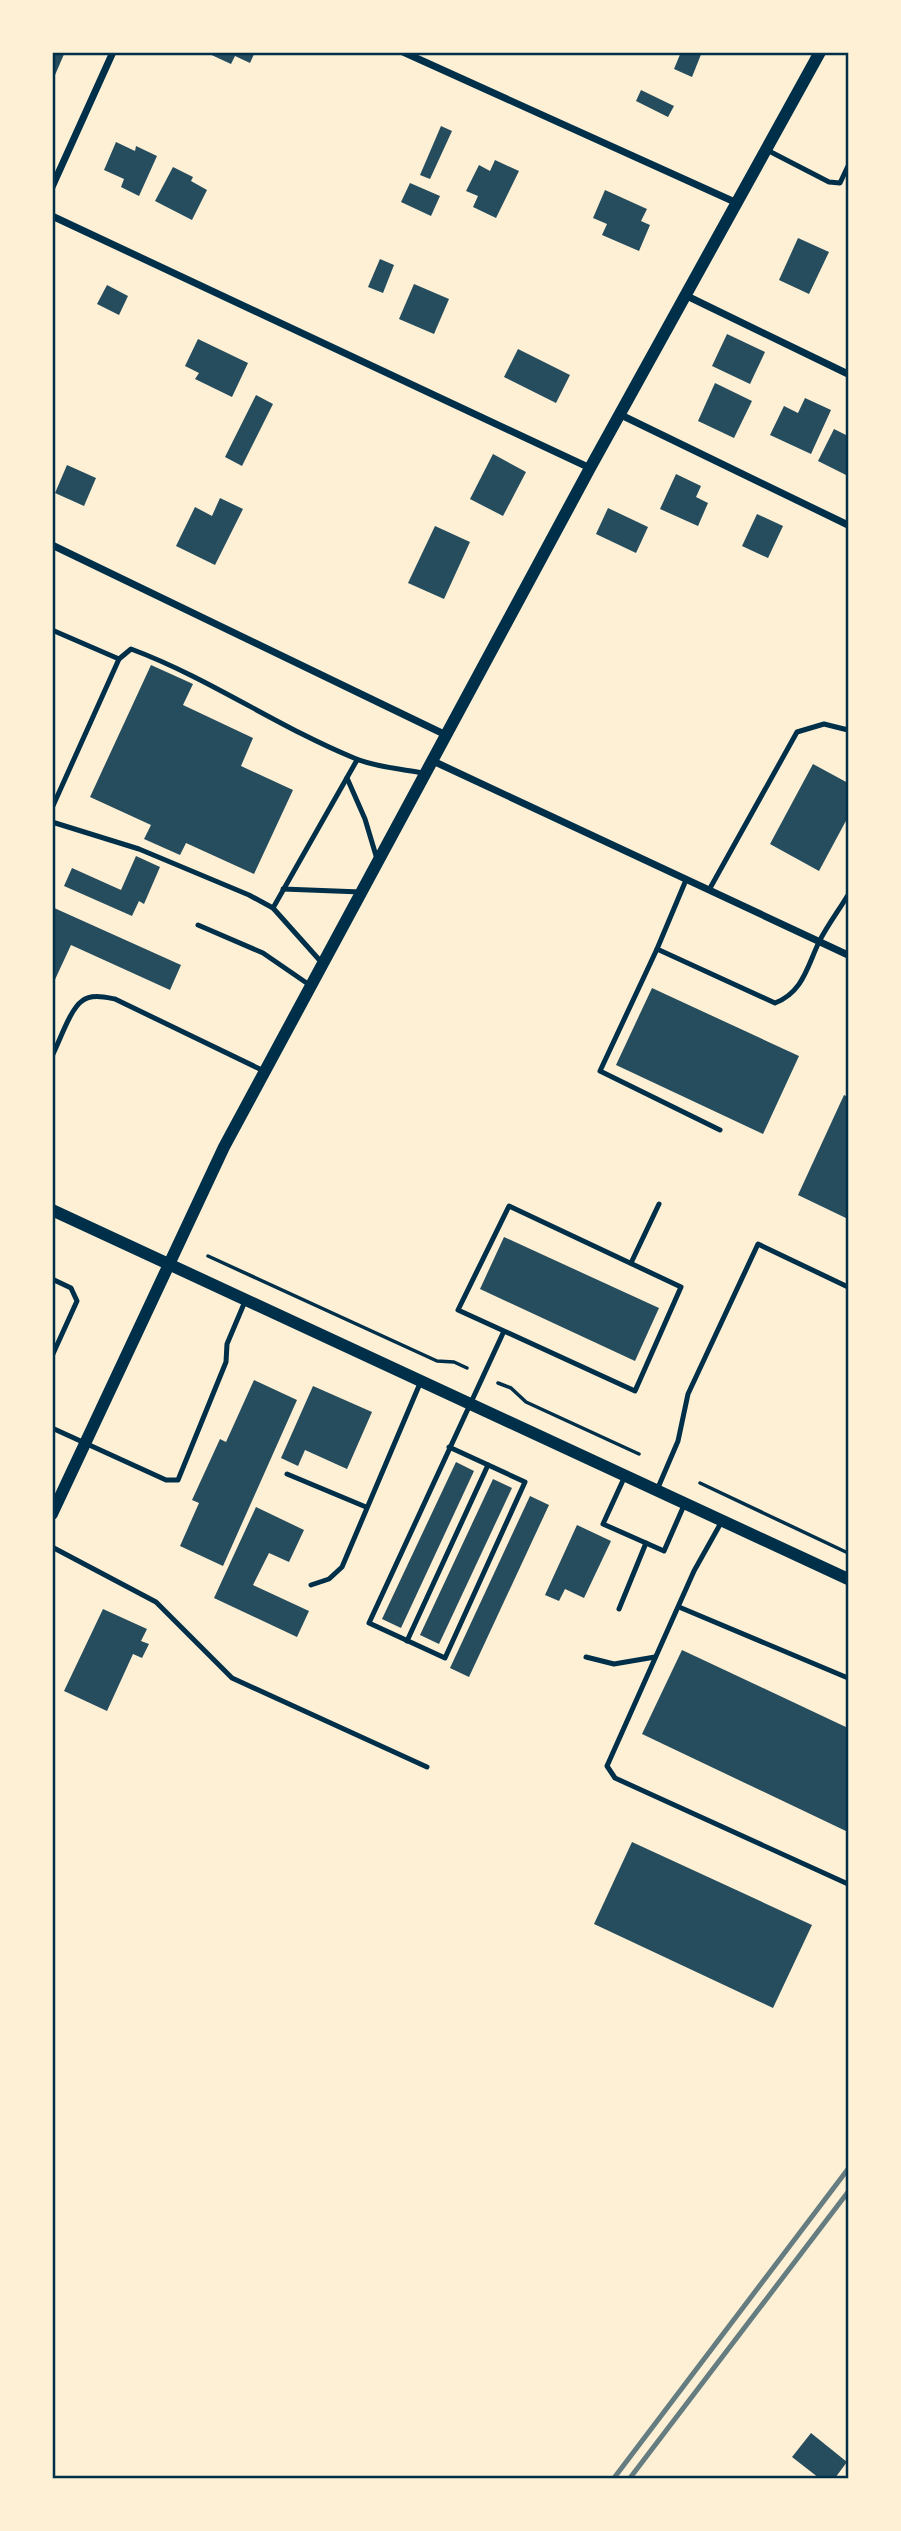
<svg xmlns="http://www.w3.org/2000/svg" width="901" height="2531" font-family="'Asap Condensed',sans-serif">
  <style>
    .building { fill: #264d5e }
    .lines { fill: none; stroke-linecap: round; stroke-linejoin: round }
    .path { stroke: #003049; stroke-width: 3.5 }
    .service { stroke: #003049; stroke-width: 5 }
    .minor { stroke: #003049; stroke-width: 7 }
    .tertiary { stroke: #003049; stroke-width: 12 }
    .rail { stroke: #657d81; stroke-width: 5 }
    .neatline { fill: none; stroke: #003049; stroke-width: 2.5 }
  </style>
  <rect width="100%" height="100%" fill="#fdf0d5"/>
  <g class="building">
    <polygon points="52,52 65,52 55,75 52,74"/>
    <polygon points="205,52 255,52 250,63 235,56 231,64"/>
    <polygon points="681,52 702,52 692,77 674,69"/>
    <polygon points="641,90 674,106 668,117 636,101"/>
    <polygon points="441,126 452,131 430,179 420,175"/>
    <polygon points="116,142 135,151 136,146 157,156 139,196 121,187 124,179 104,170"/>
    <polygon points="495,160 519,171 496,218 473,207 478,196 466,191 479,165 490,171"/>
    <polygon points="173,167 193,177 191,181 207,190 192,220 155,201"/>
    <polygon points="410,183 440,196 431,216 401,202"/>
    <polygon points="605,190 647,209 641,221 650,225 639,251 602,235 607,224 593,218"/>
    <polygon points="798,238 829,252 809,294 779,280"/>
    <polygon points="380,259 394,265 383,293 368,287"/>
    <polygon points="414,284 449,299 434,334 399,319"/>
    <polygon points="107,285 128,296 119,315 97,304"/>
    <polygon points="727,334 765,352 750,384 712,366"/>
    <polygon points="198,339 248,363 232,397 195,379 199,373 185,366"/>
    <polygon points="518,349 570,375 556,403 504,377"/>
    <polygon points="715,383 752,401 734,438 698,421"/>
    <polygon points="256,395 273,404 242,466 225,457"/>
    <polygon points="805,398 831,410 811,454 770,435 784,406 798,413"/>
    <polygon points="834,429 848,436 848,476 818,461"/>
    <polygon points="493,454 526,472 503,516 470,499"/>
    <polygon points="67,465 96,478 84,506 55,493"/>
    <polygon points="676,474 701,486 696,497 708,503 698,526 660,509"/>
    <polygon points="220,498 243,509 215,565 176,546 195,507 212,516"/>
    <polygon points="608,508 648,527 636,553 596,534"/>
    <polygon points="757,514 783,526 768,558 742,546"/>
    <polygon points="435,526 470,542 444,599 408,583"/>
    <polygon points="151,665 193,684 183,705 253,738 241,766 293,790 254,874 186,843 180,855 144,839 151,825 90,797"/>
    <polygon points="813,764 848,783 848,817 819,871 770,844"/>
    <polygon points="136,856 160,867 144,904 139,901 132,916 64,886 72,868 121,890"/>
    <polygon points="52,907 181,965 170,990 71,945 52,986"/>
    <polygon points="652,988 799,1056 763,1134 616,1065"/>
    <polygon points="844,1095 848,1097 848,1219 798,1195"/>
    <polygon points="504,1237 659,1308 635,1361 480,1289"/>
    <polygon points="254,1380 297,1400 223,1566 180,1546 199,1503 192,1500 220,1439 226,1442"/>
    <polygon points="313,1386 372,1412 347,1469 305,1450 298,1466 281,1458"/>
    <polygon points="456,1462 474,1471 401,1628 382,1619"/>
    <polygon points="493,1479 512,1488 439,1644 420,1635"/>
    <polygon points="530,1496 549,1505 469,1677 450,1668"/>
    <polygon points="256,1507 304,1530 289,1562 269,1553 253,1585 309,1611 297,1637 214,1598"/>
    <polygon points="577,1525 611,1541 584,1598 565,1589 559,1601 545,1595"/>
    <polygon points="103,1609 147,1629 141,1641 149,1644 142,1658 133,1654 107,1711 64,1691"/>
    <polygon points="682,1650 848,1728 848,1832 642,1734"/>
    <polygon points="632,1842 812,1925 773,2008 594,1924"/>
    <polygon points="811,2433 847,2462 835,2478 819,2478 792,2457"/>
  </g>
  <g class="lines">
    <g class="path">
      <polyline points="208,1256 437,1361 454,1362 467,1368"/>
      <polyline points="498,1383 511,1388 526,1402 639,1454"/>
      <polyline points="700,1483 848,1553"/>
    </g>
    <g class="service">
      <polyline points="767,150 829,182 840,183 848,166"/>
      <polyline points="52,630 119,659"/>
      <polyline points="347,778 365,819 377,859"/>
      <path d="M52,808L119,659L131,649C209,678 278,727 354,758C375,767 401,769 423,773"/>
      <polyline points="52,822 139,849 249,895 273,908 323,964"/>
      <path d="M686,880L657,949L775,1003C803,992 807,967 819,942C827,926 839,910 848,895"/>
      <polyline points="283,889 361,892"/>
      <polyline points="709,890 797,732 824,724 848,730"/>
      <polyline points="273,908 357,760"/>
      <polyline points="198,925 263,953 311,986"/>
      <polyline points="657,949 600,1071 720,1130"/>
      <path d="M52,1056C59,1043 70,1009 82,1001C91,994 104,997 115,999L264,1071"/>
      <polyline points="631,1263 659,1204"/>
      <polyline points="52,1279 71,1288 77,1301 52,1356"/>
      <polyline points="52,1428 166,1480 178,1480 226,1362 227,1344 246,1299"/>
      <polyline points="449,1447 525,1482 445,1658 369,1623 504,1331 458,1310 509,1206 681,1287 635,1391 504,1331"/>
      <polyline points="287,1474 366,1507"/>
      <polyline points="625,1476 603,1524 664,1551 685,1503"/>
      <polyline points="657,1490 678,1441 688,1394 758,1244 848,1287"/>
      <polyline points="722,1521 694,1571 607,1766 615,1778 626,1783 848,1884"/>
      <polyline points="52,1547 156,1602 232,1678 427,1767"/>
      <polyline points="311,1585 329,1579 342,1567 421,1381"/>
      <polyline points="679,1607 848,1678"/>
      <polyline points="619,1609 646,1543"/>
      <polyline points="407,1641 488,1465"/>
      <polyline points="586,1657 614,1664 655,1657"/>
    </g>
    <g class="minor">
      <polyline points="403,52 737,203"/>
      <polyline points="52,187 113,52"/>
      <polyline points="52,216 590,468"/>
      <polyline points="687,296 848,374"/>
      <polyline points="621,415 848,525"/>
      <polyline points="52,545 446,735"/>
      <polyline points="433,761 848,955"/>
    </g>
    <g class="tertiary">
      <polyline points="52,1210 848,1579"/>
      <polyline points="52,1514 224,1147 590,468 820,52"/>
    </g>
    <g class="rail">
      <polyline points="614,2478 848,2169"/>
      <polyline points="630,2478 848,2192"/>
    </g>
  </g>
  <rect width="901" height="2531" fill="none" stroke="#fdf0d5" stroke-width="108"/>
  <rect x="54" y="54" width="793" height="2423" class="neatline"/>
</svg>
